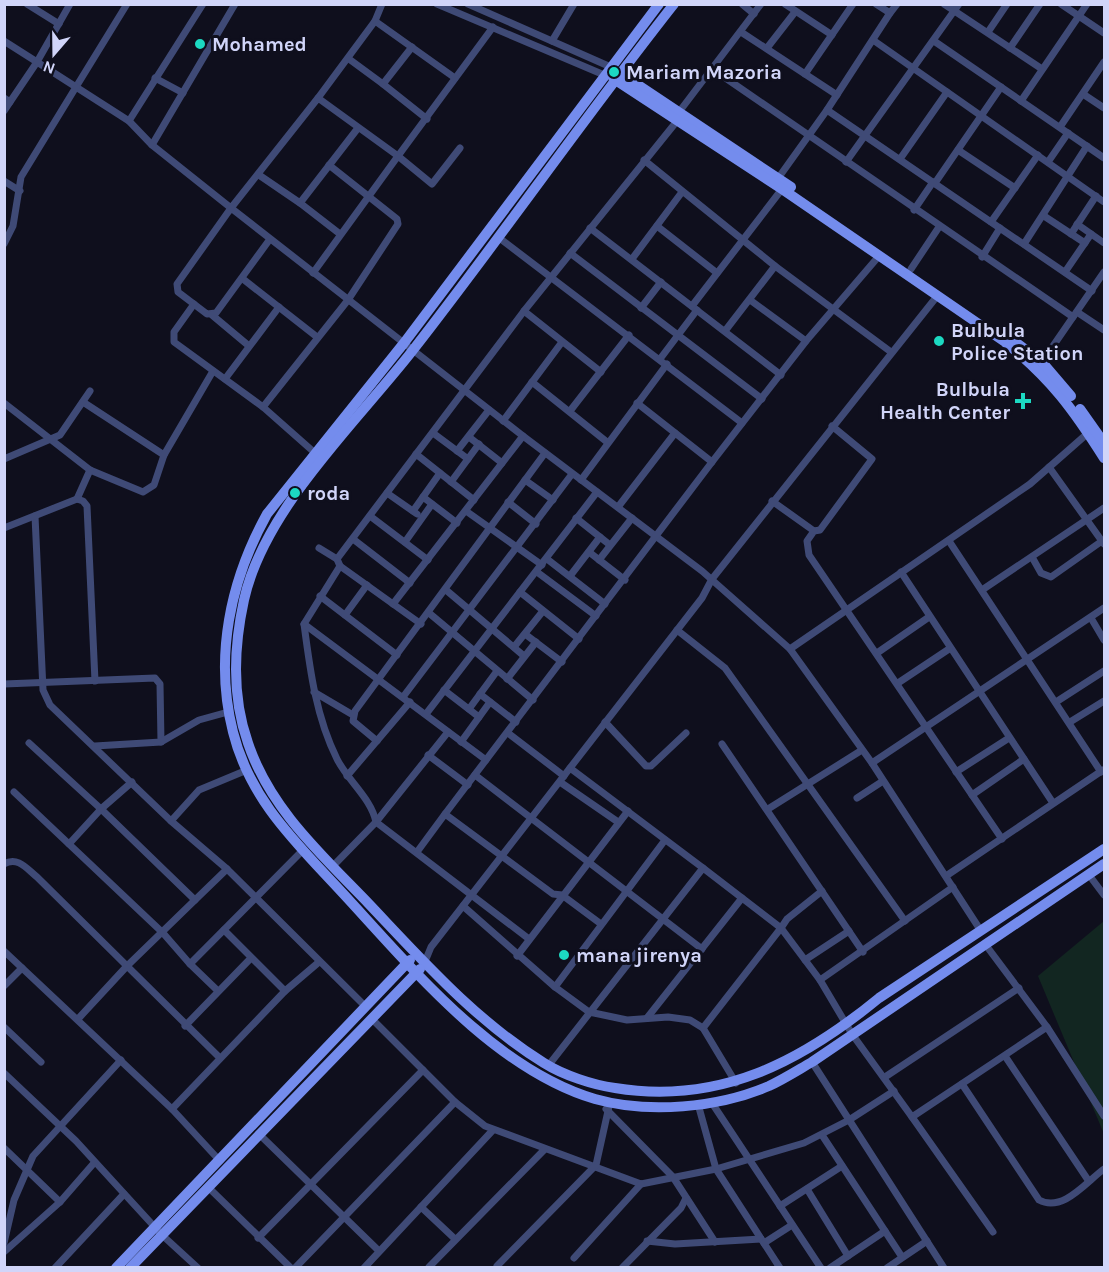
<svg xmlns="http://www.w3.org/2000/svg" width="1109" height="1272" font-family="Karla,sans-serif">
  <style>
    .green { fill: #122621 }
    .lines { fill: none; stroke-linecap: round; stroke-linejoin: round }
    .street { stroke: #3f4a76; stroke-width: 7 }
    .secondary { stroke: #748ced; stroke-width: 10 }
    .poi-dot { fill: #1cd9c2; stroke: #0f0f1d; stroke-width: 2 }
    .labels { text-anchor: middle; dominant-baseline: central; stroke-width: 6; stroke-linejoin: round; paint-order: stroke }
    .poi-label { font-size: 20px; font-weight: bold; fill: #d1d5f9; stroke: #0f0f1d; text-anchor: start }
  </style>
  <rect width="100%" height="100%" fill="#0f0f1d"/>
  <polygon class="green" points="1104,921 1104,1134 1038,976"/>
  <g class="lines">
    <g class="street">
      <polyline points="27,4 59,24"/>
      <polyline points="127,4 76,87 129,121 152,145 231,208 318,98 398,156 493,27"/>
      <polyline points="437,4 609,77"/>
      <polyline points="468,4 613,68"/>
      <polyline points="742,4 754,14"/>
      <polyline points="785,4 832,35"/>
      <polyline points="876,4 890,13 897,4"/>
      <polyline points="944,4 1042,69"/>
      <polyline points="1061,4 1104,33"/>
      <polyline points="375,21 455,78"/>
      <polyline points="741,32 837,95"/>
      <polyline points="988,32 1007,4"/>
      <polyline points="873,40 1104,202"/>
      <polyline points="4,41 37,62 10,102 4,98"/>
      <polyline points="552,41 574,4"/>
      <polyline points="934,41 1104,158"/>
      <polyline points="767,48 795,12"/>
      <polyline points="1010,48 1040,4"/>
      <polyline points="349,59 383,84 412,47"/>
      <polyline points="711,68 1073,317"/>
      <polyline points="805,74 853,4"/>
      <polyline points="155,78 183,93"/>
      <polyline points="383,84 427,119"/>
      <polyline points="1083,94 1104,108"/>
      <polyline points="318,98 375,21 382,4"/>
      <polyline points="1021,101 1087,4"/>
      <polyline points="827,110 1092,291"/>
      <polyline points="4,111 10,102"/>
      <polyline points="679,112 761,4"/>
      <polyline points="129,121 203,4"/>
      <polyline points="1060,127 1104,62"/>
      <polyline points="152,145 235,4"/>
      <polyline points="958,150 1015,188"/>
      <polyline points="900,159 947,92"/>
      <polyline points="644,160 775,266 891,352"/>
      <polyline points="846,162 959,4"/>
      <polyline points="1048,162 1068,133"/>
      <polyline points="259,175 300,203 358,128"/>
      <polyline points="779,177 827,110 890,13"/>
      <polyline points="4,181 20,191"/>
      <polyline points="935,183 1001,87"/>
      <polyline points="300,203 340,234"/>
      <polyline points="914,210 933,182"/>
      <polyline points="1044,216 1085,243"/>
      <polyline points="991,222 1038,155"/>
      <polyline points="1077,224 1104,243"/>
      <polyline points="657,226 717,273"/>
      <polyline points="590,228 781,375"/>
      <polyline points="1071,234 1096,196"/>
      <polyline points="498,237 742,423"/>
      <polyline points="270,239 216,313 207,314 178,292 177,284 231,208 523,436 702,571 790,649 872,763 981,931"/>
      <polyline points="4,244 13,226 21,177 76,87 37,62 70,4"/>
      <polyline points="1024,244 1087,146"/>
      <polyline points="570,253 762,399"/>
      <polyline points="982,257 1000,228"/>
      <polyline points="632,259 682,192"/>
      <polyline points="911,269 939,227"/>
      <polyline points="1065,272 1091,234"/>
      <polyline points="313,273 398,156 432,184 460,148"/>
      <polyline points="243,279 317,337"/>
      <polyline points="750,300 806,341"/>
      <polyline points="194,304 174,332 174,342 263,407 315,453"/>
      <polyline points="692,306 782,189"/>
      <polyline points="641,308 661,282"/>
      <polyline points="524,311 601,372"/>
      <polyline points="1077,312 1104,330"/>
      <polyline points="212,315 249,346"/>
      <polyline points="725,331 775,266"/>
      <polyline points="660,359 697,310"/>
      <polyline points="1042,362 1104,272"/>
      <polyline points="225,379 279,307"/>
      <polyline points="532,382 607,442"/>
      <polyline points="83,402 164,455"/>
      <polyline points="4,403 90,470 143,492 154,485 164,455 213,371"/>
      <polyline points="637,403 712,462"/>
      <polyline points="263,407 348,300 398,224 397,219 329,165"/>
      <polyline points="570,411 629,335"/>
      <polyline points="503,421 562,342"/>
      <polyline points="832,426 872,459 820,530 814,531 807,541 809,555 1002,839"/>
      <polyline points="433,433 468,459"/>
      <polyline points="469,437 502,463"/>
      <polyline points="457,451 489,410"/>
      <polyline points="416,454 474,500"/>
      <polyline points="4,459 60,435 90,391"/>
      <polyline points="1049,467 1104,544"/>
      <polyline points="525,480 553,500"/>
      <polyline points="581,480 667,364"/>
      <polyline points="451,482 479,444"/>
      <polyline points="387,493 417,514"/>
      <polyline points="423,497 457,523"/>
      <polyline points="77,499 90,470"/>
      <polyline points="772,501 814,531"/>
      <polyline points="508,502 536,524"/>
      <polyline points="618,507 675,433"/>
      <polyline points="413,511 440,473"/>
      <polyline points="466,511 542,565"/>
      <polyline points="35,516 43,690 50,705 171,821 227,869 366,1007"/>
      <polyline points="370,516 428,560"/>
      <polyline points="576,518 610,545"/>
      <polyline points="4,528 77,499 83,501 87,506 95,681"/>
      <polyline points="353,539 410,583"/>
      <polyline points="949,541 1101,772"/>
      <polyline points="405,542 432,504"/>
      <polyline points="319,548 337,559 340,566 421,624"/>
      <polyline points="589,552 625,580"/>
      <polyline points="1032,557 1041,573 1051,577 1102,541"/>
      <polyline points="337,559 524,311 677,121"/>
      <polyline points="547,559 605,604"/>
      <polyline points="599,560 632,518"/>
      <path d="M340,566L304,624C310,670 316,717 337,759C348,781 371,798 376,822L529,939"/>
      <polyline points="537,572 596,616"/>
      <polyline points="901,572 1053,803"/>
      <polyline points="570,576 600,537"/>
      <polyline points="446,590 524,656"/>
      <polyline points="982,590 1104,508"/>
      <polyline points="520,592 579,639"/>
      <polyline points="320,596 397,655"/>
      <polyline points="393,604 523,436"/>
      <polyline points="429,613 533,700"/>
      <polyline points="345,615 367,585"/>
      <polyline points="1091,618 1104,640"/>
      <polyline points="304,624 486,760"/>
      <polyline points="677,630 725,668 905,921"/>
      <polyline points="525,634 562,662"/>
      <polyline points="514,647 543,611"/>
      <polyline points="790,649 1030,484 1088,433"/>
      <polyline points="877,653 929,617"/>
      <polyline points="507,679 536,642"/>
      <polyline points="898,683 949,649"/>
      <polyline points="4,684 155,678 160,684 161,742"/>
      <polyline points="444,690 479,717"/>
      <polyline points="314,692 353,715"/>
      <polyline points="480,694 516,722"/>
      <polyline points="403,697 572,474"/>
      <polyline points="1056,702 1104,671"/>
      <polyline points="469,709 497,671"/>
      <polyline points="426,714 597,492"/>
      <polyline points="605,722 646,766 651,766 686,733"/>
      <polyline points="1070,722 1104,701"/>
      <polyline points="508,733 564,776"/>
      <polyline points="377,741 353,721 355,711 545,453"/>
      <polyline points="461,742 490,702"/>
      <polyline points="29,743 101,809 69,844"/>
      <polyline points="722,744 863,952"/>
      <polyline points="95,746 161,742 199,720 228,712"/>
      <polyline points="428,755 468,785"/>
      <polyline points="872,763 1104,608"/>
      <polyline points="570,768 703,868"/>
      <polyline points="956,772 1009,738"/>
      <polyline points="475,775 702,949"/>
      <polyline points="347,776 410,702"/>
      <polyline points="560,782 618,822"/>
      <polyline points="14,792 163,933 190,964 302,851"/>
      <polyline points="972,795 1024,759"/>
      <polyline points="857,798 883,781"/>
      <polyline points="768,809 862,750"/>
      <polyline points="445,814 712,462 806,341 879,256"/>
      <polyline points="171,821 199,790 247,770"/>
      <polyline points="665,840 555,987 589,1012 627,1020 668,1017 690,1020 703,1028 736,1083"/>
      <polyline points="417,852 445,814 553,894 562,895 601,924"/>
      <path d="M4,864C18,856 27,869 37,877L220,1058"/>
      <polyline points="333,866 376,822 448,732"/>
      <polyline points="1089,875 1104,895"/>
      <polyline points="946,876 1103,770"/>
      <polyline points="822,891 787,919 781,928 820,980 852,1034 912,1117 1047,1027"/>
      <polyline points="195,900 227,869"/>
      <polyline points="463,906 555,987"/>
      <polyline points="224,930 285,991"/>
      <polyline points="985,944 1047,1027 1104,1116"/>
      <polyline points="4,951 172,1109 220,1161"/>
      <polyline points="517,956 628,811"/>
      <polyline points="805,960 849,931"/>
      <polyline points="190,964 218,991"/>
      <polyline points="424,964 431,947 702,598 712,579 938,295"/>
      <polyline points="820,980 953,887"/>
      <polyline points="4,986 22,968"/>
      <polyline points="371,1018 455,1102 485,1126 641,1184 716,1169 804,1143 849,1120 894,1091"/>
      <polyline points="78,1019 127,966 195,900 101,809 132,782"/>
      <polyline points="185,1026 251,958"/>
      <polyline points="4,1027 41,1062"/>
      <polyline points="703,1028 781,928 742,898"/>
      <polyline points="1005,1056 1088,1180"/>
      <polyline points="812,1062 944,1268"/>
      <polyline points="548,1066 703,868 742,898 647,1018"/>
      <polyline points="4,1073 76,1141 162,1235 198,1268"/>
      <polyline points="885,1077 1019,988"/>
      <path d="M962,1084L1039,1200C1063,1213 1087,1181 1104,1169"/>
      <polyline points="712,1103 821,1268"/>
      <polyline points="698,1104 716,1169 780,1268"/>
      <polyline points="172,1109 285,991 319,962"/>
      <polyline points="606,1109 673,1177 715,1242"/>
      <polyline points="912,1117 993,1232"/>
      <polyline points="260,1135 379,1251"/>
      <polyline points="822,1135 902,1257"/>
      <polyline points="4,1148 60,1202"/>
      <polyline points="209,1188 291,1268"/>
      <polyline points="807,1189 848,1256"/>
      <polyline points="780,1206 842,1166"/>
      <polyline points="421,1207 455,1239"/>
      <polyline points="258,1238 423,1070"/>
      <polyline points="647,1241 675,1244 761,1239"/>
      <polyline points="4,1243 14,1200 33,1156 121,1060"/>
      <polyline points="764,1243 792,1225"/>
      <polyline points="4,1252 60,1202 94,1163"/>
      <polyline points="574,1258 641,1184"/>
      <polyline points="497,1266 596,1165 610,1102"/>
      <polyline points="429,1267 544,1150"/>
      <polyline points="55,1268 124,1194"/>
      <polyline points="295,1268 455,1102"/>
      <polyline points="364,1268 493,1130"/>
      <polyline points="622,1268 681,1208 686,1198"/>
      <polyline points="830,1268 885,1231"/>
      <polyline points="887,1268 927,1241"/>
    </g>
    <g class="secondary">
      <path d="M659,4L404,343L267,514C230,581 214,657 233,732C251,804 302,848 349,900C416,973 497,1070 595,1099C648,1114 718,1108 769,1086C784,1079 798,1070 812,1062L1104,864"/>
      <path d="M674,4C584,118 502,236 413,350C356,423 264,509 244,600C234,646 232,698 248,743C270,809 322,855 369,904C423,961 476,1021 544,1063C563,1075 593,1085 615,1088C719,1105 801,1062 879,998L1104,849"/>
      <polyline points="620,73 791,187"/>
      <path d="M614,79L782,189L1005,342C1051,379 1073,409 1104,458"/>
      <polyline points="1014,341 1042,362 1071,396"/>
      <polyline points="1080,409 1104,443"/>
      <polyline points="116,1268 410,960"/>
      <polyline points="130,1268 420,969"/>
    </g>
  </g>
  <g class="poi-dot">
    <circle cx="200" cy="44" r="6"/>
    <circle cx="614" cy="72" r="6"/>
    <circle cx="939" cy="341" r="6"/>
    <path d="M1020 392h6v6h6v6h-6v6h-6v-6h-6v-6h6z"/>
    <circle cx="295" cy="493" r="6"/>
    <circle cx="564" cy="955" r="6"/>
  </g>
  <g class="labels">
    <g class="poi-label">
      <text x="212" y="44">Mohamed</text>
      <text x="626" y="72">Mariam Mazoria</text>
      <text x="951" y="330">Bulbula<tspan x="951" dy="23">Police Station</tspan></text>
      <text x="1010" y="389" text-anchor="end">Bulbula<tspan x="1010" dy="23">Health Center</tspan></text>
      <text x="307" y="493">roda</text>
      <text x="576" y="955">mana jirenya</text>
    </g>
  </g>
  <rect width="1109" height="1272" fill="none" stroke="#d1d5f9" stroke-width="12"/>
  <g transform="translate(54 54) rotate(200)" stroke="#0f0f1d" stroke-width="4.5" paint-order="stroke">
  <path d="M0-4.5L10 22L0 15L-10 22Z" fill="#d1d5f9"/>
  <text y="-9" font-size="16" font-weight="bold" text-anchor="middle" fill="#d1d5f9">N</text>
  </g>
</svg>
